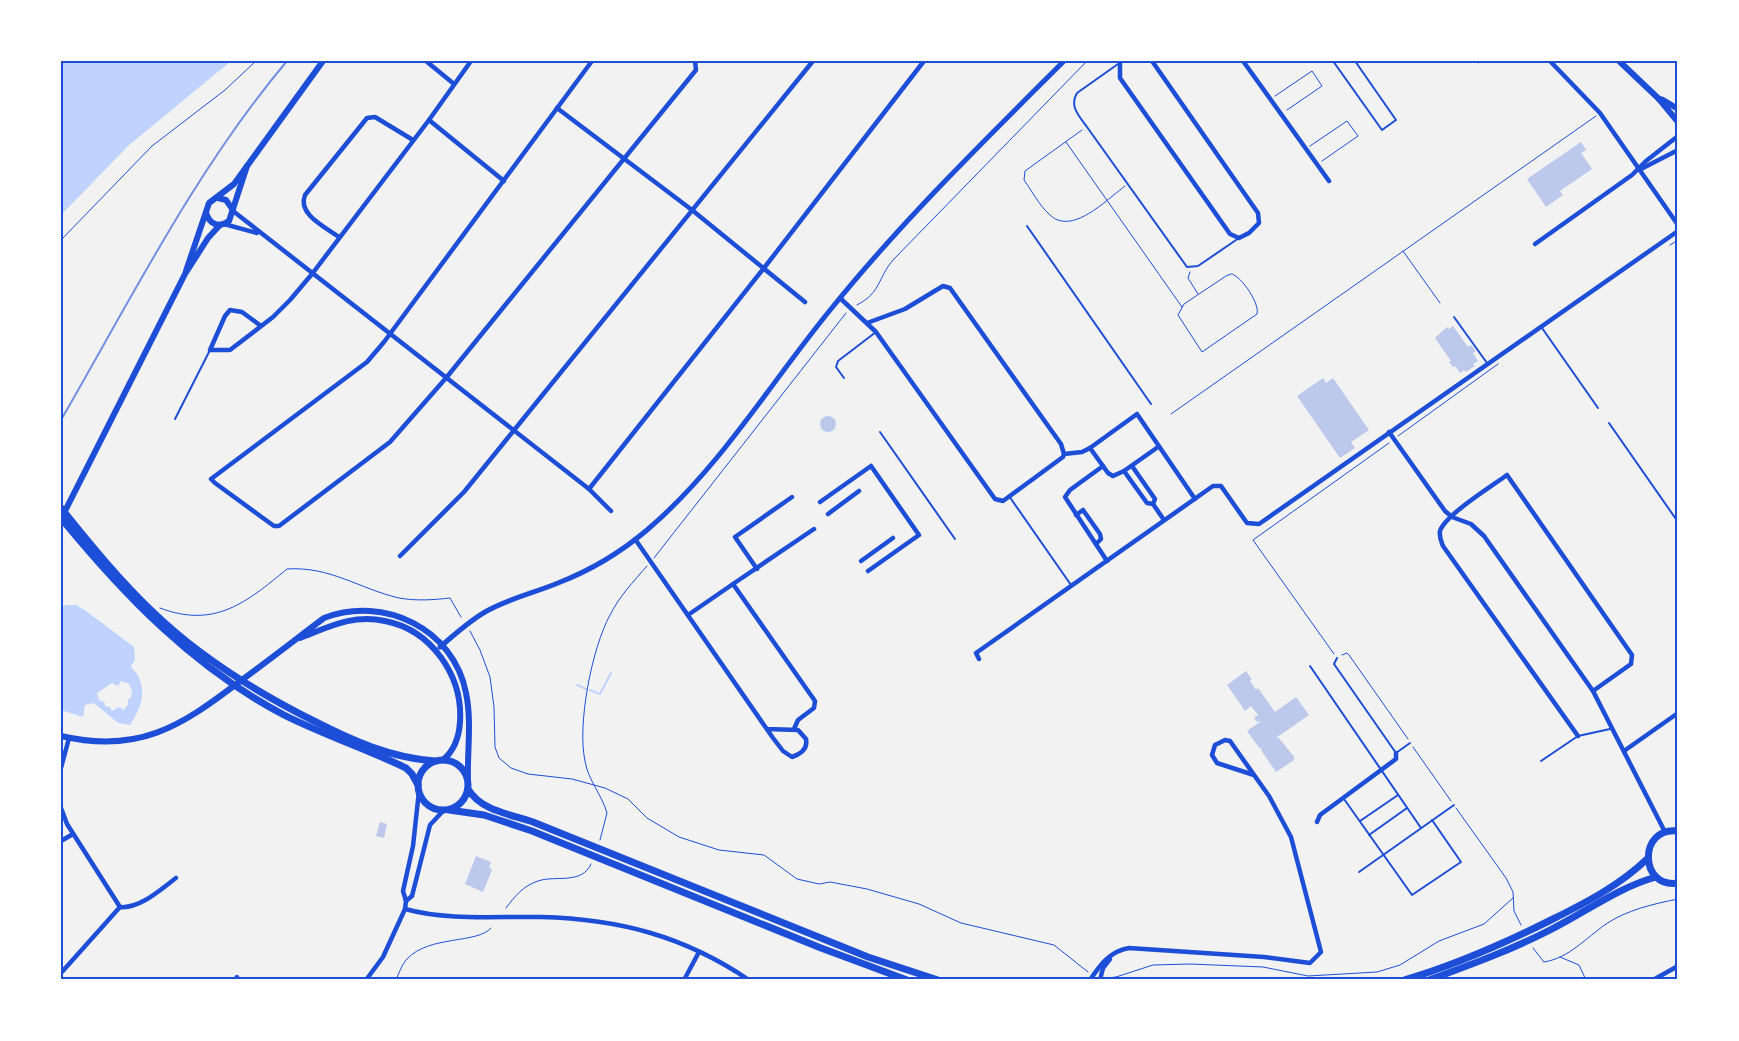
<svg xmlns="http://www.w3.org/2000/svg" width="1739" height="1041" font-family="Mulish,sans-serif">
  <style>
    .water { fill: #bfd3fe; fill-rule: evenodd }
    .lines { fill: none; stroke-linecap: round; stroke-linejoin: round }
    .stream { stroke: #bfd3fe; stroke-width: 2 }
    .building { fill: #bdc9ec }
    .path { stroke: #1d4ed8; stroke-width: 1 }
    .service { stroke: #1d4ed8; stroke-width: 2 }
    .minor { stroke: #1d4ed8; stroke-width: 4.5 }
    .tertiary { stroke: #1d4ed8; stroke-width: 5 }
    .secondary { stroke: #1d4ed8; stroke-width: 6 }
    .trunk { stroke: #1d4ed8; stroke-width: 7 }
    .rail { stroke: #7290e2; stroke-width: 2 }
    .neatline { fill: none; stroke: #1d4ed8; stroke-width: 2 }
  </style>
  <rect width="100%" height="100%" fill="#f2f2f2"/>
  <g class="water">
    <polygon points="61,61 231,61 128,146 61,215"/>
    <path d="M66,605H76L86,611L134,647L135,660L131,666C133,671 136,671 138,676C147,693 140,710 130,725L118,723L94,703L85,705L83,717L61,710V607ZM121,681L129,684L132,691L131,698L128,699V704L124,710L119,707L112,711L110,707L105,706L104,702L99,700L97,693L112,683L118,686Z"/>
  </g>
  <g class="lines">
    <g class="stream">
      <polyline points="577,685 586,689"/>
      <polyline points="590,690 600,694 611,673"/>
    </g>
  </g>
  <g class="building">
    <polygon points="1581,142 1586,150 1581,153 1592,169 1560,191 1563,195 1546,207 1527,179"/>
    <polygon points="1453,326 1468,347 1471,345 1476,351 1473,353 1478,361 1473,364 1475,366 1466,372 1464,370 1460,373 1455,366 1453,367 1449,362 1451,361 1435,338 1447,327 1449,329"/>
    <polygon points="1323,378 1326,383 1333,378 1369,430 1351,442 1355,448 1340,458 1297,396"/>
    <circle cx="828" cy="424" r="8"/>
    <polygon points="1246,671 1252,680 1250,681 1256,690 1258,688 1275,712 1296,697 1309,715 1276,738 1279,738 1294,757 1294,760 1276,772 1261,750 1262,747 1260,749 1247,731 1261,721 1257,722 1254,718 1258,715 1251,706 1245,711 1227,685"/>
    <polygon points="380,822 387,824 384,838 376,836"/>
    <polygon points="476,856 491,862 489,867 492,870 483,892 465,884"/>
  </g>
  <g class="lines">
    <g class="path">
      <polyline points="1477,61 1478,63"/>
      <polyline points="1275,96 1312,71 1322,86 1287,110"/>
      <path d="M1082,130L1025,171L1024,180C1032,191 1039,205 1049,214C1071,237 1106,200 1125,186"/>
      <polyline points="1066,142 1182,307"/>
      <polyline points="1310,146 1347,121 1358,136 1322,161"/>
      <polyline points="61,240 152,146 225,90 256,61"/>
      <polyline points="1670,245 1678,240"/>
      <polyline points="1403,251 1440,303"/>
      <polyline points="1190,272 1188,278 1198,294"/>
      <path d="M1232,274C1242,277 1260,304 1257,314L1202,352L1178,315L1184,304L1226,276Z"/>
      <path d="M857,305C882,292 877,278 894,259L1087,61"/>
      <polyline points="1171,414 1596,116"/>
      <polyline points="1398,436 1498,364"/>
      <polyline points="654,558 846,313"/>
      <path d="M160,608C215,629 247,602 287,569C330,566 360,589 399,598C416,601 433,600 450,598L461,617"/>
      <polyline points="470,631 480,650 490,677 494,707 495,747 499,758 511,768 528,774 572,779 605,788 628,799 647,818 679,837 719,850 764,855 797,879 819,884 830,882 867,889 919,904 961,923 1054,945 1088,972"/>
      <polyline points="1334,654 1253,540 1389,443"/>
      <polyline points="1342,655 1347,653 1349,655 1408,739"/>
      <polyline points="1413,747 1451,801"/>
      <polyline points="1456,808 1506,878 1513,892 1514,911 1521,925"/>
      <path d="M600,840L607,813C602,795 588,780 585,761C577,724 592,648 610,615C619,597 633,582 647,566"/>
      <path d="M506,908C515,896 523,886 538,881C555,875 582,885 591,864"/>
      <path d="M1533,948L1544,962C1569,958 1586,938 1606,924C1627,910 1653,904 1678,899"/>
      <polyline points="1560,957 1579,965 1586,980"/>
      <polyline points="1106,978 1116,977 1153,965 1190,964 1263,967 1308,976 1377,972 1400,965 1439,941 1484,924 1513,898"/>
      <path d="M396,980C399,973 402,964 407,959C429,935 478,944 491,928"/>
    </g>
    <g class="service">
      <polyline points="1333,61 1382,130 1396,120 1355,61"/>
      <path d="M1118,64L1077,93C1069,106 1079,116 1087,127L1187,267L1198,266L1239,238"/>
      <polyline points="1027,226 1151,404"/>
      <polyline points="1454,317 1487,363"/>
      <polyline points="1542,328 1598,408"/>
      <polyline points="844,378 836,367 838,361 876,332"/>
      <polyline points="175,419 210,350"/>
      <polyline points="1609,423 1678,522"/>
      <polyline points="880,432 955,539"/>
      <polyline points="1009,496 1071,585"/>
      <polyline points="1337,658 1334,664 1396,753 1410,743"/>
      <polyline points="1310,666 1421,828"/>
      <polyline points="1541,761 1578,736 1610,729"/>
      <polyline points="1344,799 1412,895 1461,862 1432,820"/>
      <polyline points="1360,821 1398,795"/>
      <polyline points="1369,835 1407,808"/>
      <polyline points="1359,872 1454,805"/>
    </g>
    <g class="minor">
      <polyline points="426,61 454,84"/>
      <polyline points="592,61 384,342 367,362 211,479 215,483 274,526 279,526 390,442 446,378 696,70 695,61"/>
      <polyline points="1120,61 1120,78 1230,234 1239,238 1249,233 1259,223 1258,213 1152,61"/>
      <polyline points="1243,61 1329,181"/>
      <polyline points="1550,61 1600,113 1678,225"/>
      <polyline points="557,108 692,210 805,302"/>
      <polyline points="429,120 504,181"/>
      <polyline points="1641,169 1678,150"/>
      <polyline points="233,211 589,489 611,511"/>
      <polyline points="224,224 257,233"/>
      <path d="M339,237C325,227 297,214 305,195L367,118L375,117L413,140"/>
      <polyline points="1535,244 1632,175 1646,161 1678,136"/>
      <polyline points="840,298 876,332 995,499 1003,501 1063,457 1064,454 1061,444 950,288 943,286 905,309 867,323"/>
      <polyline points="261,326 242,312 230,310 225,316 210,350 230,350 273,317 290,300 312,274 429,120 471,61"/>
      <polyline points="1389,432 1445,511 1452,517 1471,524 1484,536 1593,691 1665,832"/>
      <polyline points="1090,448 1108,473 1113,476 1124,471 1158,447"/>
      <polyline points="1064,454 1082,452 1090,448 1137,414 1195,499"/>
      <polyline points="1103,466 1070,490 1065,497 1107,561"/>
      <polyline points="1132,466 1155,499 1153,504"/>
      <polyline points="1124,471 1147,503 1153,504 1164,520"/>
      <polyline points="589,489 764,268 924,61"/>
      <polyline points="820,502 871,466 919,535 868,571"/>
      <polyline points="828,514 859,491"/>
      <polyline points="1076,515 1083,510 1100,534 1101,539 1096,544"/>
      <path d="M635,539L773,738L783,751L792,757C801,754 808,749 806,739L798,730L767,729"/>
      <polyline points="400,556 464,492 813,61"/>
      <polyline points="861,561 893,538"/>
      <polyline points="757,569 735,537 792,497"/>
      <polyline points="733,584 814,529"/>
      <polyline points="688,615 733,584 815,701 814,708 798,720 794,729"/>
      <polyline points="979,659 976,653 1213,486 1221,486 1247,523 1259,524 1678,231"/>
      <path d="M1578,736L1443,546C1441,541 1439,537 1440,531C1445,515 1492,486 1507,475L1632,655L1631,664L1593,691"/>
      <polyline points="1624,751 1678,713"/>
      <polyline points="61,768 69,738"/>
      <polyline points="61,808 67,824 120,907"/>
      <polyline points="1317,822 1320,815 1396,759 1396,753"/>
      <polyline points="61,841 73,834"/>
      <polyline points="406,901 412,896 430,825 443,811"/>
      <path d="M405,909C449,921 495,916 541,917C619,919 684,936 749,980"/>
      <path d="M61,973L120,907C140,909 161,889 176,878"/>
      <polyline points="235,980 237,977"/>
      <polyline points="366,980 383,957 405,909 406,901 403,891 413,846 419,791"/>
      <polyline points="684,980 699,952"/>
      <path d="M1090,980C1100,965 1110,951 1129,948L1264,957L1310,963L1321,952L1291,837L1269,796L1230,741L1225,740L1215,745L1212,755L1217,763L1254,775"/>
      <polyline points="1100,980 1103,968 1110,959"/>
      <polyline points="1653,980 1678,966"/>
    </g>
    <path class="tertiary" d="M440,647C454,635 468,622 485,612C507,599 534,593 558,583C589,571 621,552 647,530C720,468 771,382 831,309C902,221 984,141 1064,61"/>
    <g class="secondary">
      <polyline points="1619,61 1659,99 1678,122"/>
      <polyline points="1659,99 1663,100 1678,109"/>
      <polyline points="218,198 226,200 233,210"/>
      <path d="M206,213C210,225 219,228 229,221L247,166"/>
      <polyline points="186,271 209,203 234,184 323,61"/>
      <polyline points="63,515 185,274 208,238 220,225"/>
      <path d="M300,638C329,627 352,614 385,621C431,630 463,675 460,722C459,737 455,750 443,760"/>
      <path d="M61,736C138,754 180,727 239,682C268,661 296,639 324,618C384,595 454,629 466,693C472,721 467,752 468,781"/>
    </g>
    <g class="trunk">
      <path d="M61,508C90,544 120,581 154,613C201,658 256,692 314,721C353,741 391,758 435,761"/>
      <path d="M61,518C124,595 194,668 284,715C324,735 366,749 406,768L412,774L418,785"/>
      <circle cx="443" cy="785" r="25"/>
      <path d="M468,789C481,811 510,814 533,822L868,957L938,980"/>
      <polyline points="449,810 484,815 532,831 821,948 907,980"/>
      <path d="M1678,831C1638,826 1639,889 1678,883"/>
      <path d="M1404,980C1456,965 1505,943 1553,919C1587,902 1620,885 1647,859"/>
      <path d="M1429,980C1470,965 1511,950 1550,930C1586,912 1617,888 1656,877"/>
    </g>
    <path class="rail" d="M61,420C131,299 196,169 287,61"/>
  </g>
  <rect width="1739" height="1041" fill="none" stroke="#ffffff" stroke-width="125"/>
  <rect x="62" y="62" width="1614" height="916" class="neatline"/>
</svg>
